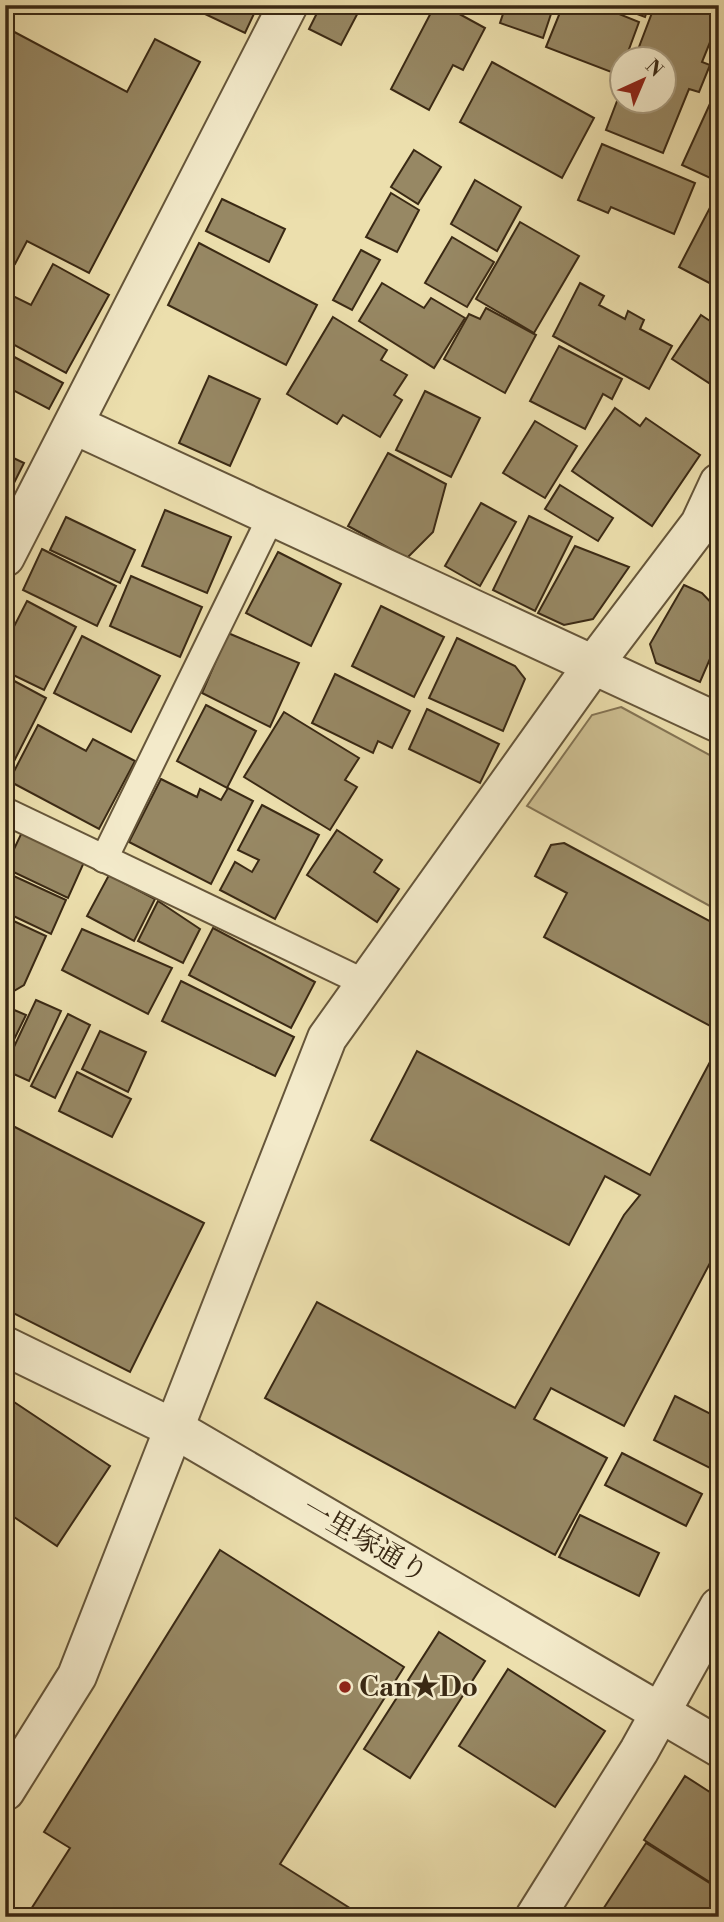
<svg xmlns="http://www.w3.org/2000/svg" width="724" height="1922" font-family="'Libre Bodoni','Noto Serif JP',serif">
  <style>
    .green { fill: #cec093; stroke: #847454; stroke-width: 2 }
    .building { fill: #978864; stroke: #3a2914; stroke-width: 2 }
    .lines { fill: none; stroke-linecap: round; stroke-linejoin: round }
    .service-casing { stroke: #66563a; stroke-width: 30 }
    .minor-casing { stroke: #66563a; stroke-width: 42 }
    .tertiary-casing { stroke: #66563a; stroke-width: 42 }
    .service { stroke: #f3eaca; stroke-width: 26 }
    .minor { stroke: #f3eaca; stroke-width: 38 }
    .tertiary { stroke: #f3eaca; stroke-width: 38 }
    .poi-dot { fill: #8f2418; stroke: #f3eaca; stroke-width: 2.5 }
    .labels { text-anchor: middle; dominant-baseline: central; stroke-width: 5; stroke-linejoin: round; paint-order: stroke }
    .street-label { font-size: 28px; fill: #3a2914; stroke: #f3eaca }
    .poi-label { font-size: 28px; font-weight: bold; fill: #3a2914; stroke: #f3eaca; text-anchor: start }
  </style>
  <rect width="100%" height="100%" fill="#ecdfad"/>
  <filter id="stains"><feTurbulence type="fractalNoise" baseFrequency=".00286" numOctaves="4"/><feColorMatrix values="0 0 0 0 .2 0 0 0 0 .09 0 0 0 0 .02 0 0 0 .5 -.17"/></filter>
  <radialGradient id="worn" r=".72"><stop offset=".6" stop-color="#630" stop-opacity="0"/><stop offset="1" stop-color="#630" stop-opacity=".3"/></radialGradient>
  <polygon class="green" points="621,707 719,760 719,911 527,806 592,715"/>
  <g class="building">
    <polygon points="186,5 258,5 245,33"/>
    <polygon points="321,5 362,5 341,45 309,29"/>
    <polygon points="435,5 443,5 485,28 463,70 453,65 429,110 391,89"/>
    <polygon points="506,5 554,5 543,38 500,23"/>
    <polygon points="563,5 597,5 639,22 625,60 622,60 619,75 546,47"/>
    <polygon points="613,5 649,5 645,17"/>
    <polygon points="655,5 719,5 719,20 702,62 710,65 699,92 689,89 663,153 606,130 622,88 622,102 664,102 664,60 634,60"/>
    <polygon points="5,27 127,92 155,39 200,62 89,273 27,241 15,264 5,259"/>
    <polygon points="492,62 594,118 562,178 460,122"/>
    <polygon points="719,84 719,182 682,165"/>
    <polygon points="602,144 695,183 674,234 611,207 608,213 578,200"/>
    <polygon points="414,150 441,167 418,204 391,187"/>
    <polygon points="475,180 521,207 497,251 451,224"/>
    <polygon points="391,193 419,210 397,252 366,237"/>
    <polygon points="715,198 719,200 719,288 679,267"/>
    <polygon points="222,199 285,229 269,262 206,231"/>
    <polygon points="520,222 579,256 534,333 476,299"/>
    <polygon points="452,237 494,262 467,307 425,283"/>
    <polygon points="199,243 317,305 286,365 168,305"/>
    <polygon points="361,250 380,260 352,310 333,300"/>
    <polygon points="53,264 109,295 66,373 5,340 5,292 31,305"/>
    <polygon points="382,283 424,308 431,298 465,318 434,368 359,321"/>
    <polygon points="580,283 604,296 599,305 625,319 628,311 644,320 640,329 672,346 649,389 553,336"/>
    <polygon points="486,308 536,335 505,393 444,359 469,314 480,319"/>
    <polygon points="701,315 719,327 719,367 709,383 672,359"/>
    <polygon points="333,317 387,350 381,360 407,375 394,395 402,400 380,437 343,415 337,424 287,394"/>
    <polygon points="559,346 622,379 612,399 603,394 585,429 530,401"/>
    <polygon points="5,352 63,383 49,409 5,386"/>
    <polygon points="209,376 260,399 230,466 179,443"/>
    <polygon points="425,391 480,418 451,477 396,450"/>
    <polygon points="615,408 640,426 646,418 700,455 652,526 572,471"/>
    <polygon points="535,421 577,446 545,498 503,473"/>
    <polygon points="388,453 446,484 433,532 407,558 348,526"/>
    <polygon points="5,454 24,463 7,497 5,496"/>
    <polygon points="560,485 613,518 598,541 545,509"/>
    <polygon points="481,503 516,522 480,586 445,566"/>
    <polygon points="165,510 231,537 207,593 142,566"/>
    <polygon points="529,516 572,537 535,611 493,590"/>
    <polygon points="66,517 135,550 120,583 50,550"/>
    <polygon points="575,546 629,567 593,619 564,625 538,613"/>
    <polygon points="42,549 116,586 97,626 23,590"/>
    <polygon points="278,552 341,584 311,646 246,613"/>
    <polygon points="131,576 202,607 180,657 110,626"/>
    <polygon points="684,585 702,593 719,611 719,638 700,682 656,663 650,644"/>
    <polygon points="27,601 76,627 44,690 5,671 5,644"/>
    <polygon points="381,606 444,637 414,697 352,666"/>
    <polygon points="228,633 299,663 270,727 202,693"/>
    <polygon points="82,636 160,676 131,732 54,693"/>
    <polygon points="457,638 515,666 525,679 503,731 429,698"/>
    <polygon points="335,674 410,711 392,748 378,741 373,753 312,723"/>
    <polygon points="5,676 46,698 5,779"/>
    <polygon points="206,705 256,731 227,788 177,761"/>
    <polygon points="427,709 499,744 480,783 409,749"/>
    <polygon points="284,712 359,758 345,780 357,787 330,830 244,777"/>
    <polygon points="38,725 86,751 93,739 135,761 99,829 9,781"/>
    <polygon points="161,779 197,797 200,789 221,800 228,788 253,801 211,884 129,842"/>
    <polygon points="262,805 319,835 275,919 220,890 235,862 252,872 259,860 238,850"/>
    <polygon points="23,830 85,860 68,898 5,868"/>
    <polygon points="337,830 382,860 374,872 399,889 377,922 307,875"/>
    <polygon points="564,843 719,926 719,1020 714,1028 544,937 567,893 535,876 551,845"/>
    <polygon points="5,872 66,900 51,934 5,912"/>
    <polygon points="109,875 155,899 134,941 87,916"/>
    <polygon points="158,901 200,929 183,963 138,941"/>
    <polygon points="5,917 46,936 24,985 7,995"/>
    <polygon points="213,928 315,982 291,1028 189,975"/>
    <polygon points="82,929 172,968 148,1014 62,970"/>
    <polygon points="181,981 294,1037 275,1076 162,1021"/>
    <polygon points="36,1000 61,1011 29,1081 5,1070 5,1066"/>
    <polygon points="5,1006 26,1015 5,1058"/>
    <polygon points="68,1014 90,1025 55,1098 31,1086"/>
    <polygon points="100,1031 146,1052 128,1092 82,1069"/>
    <polygon points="719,1045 719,1246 624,1426 551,1388 534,1419 607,1458 555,1555 265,1398 317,1302 515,1408 624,1215 640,1195 605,1176 569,1245 371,1140 417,1051 650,1175"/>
    <polygon points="77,1072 131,1099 112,1137 59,1111"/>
    <polygon points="5,1122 204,1223 130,1372 5,1309"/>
    <polygon points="5,1396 110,1466 57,1546 5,1511"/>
    <polygon points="675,1396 719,1418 719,1450 710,1468 654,1440"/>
    <polygon points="622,1453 702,1494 686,1526 605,1485"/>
    <polygon points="580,1515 659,1553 639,1596 559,1557"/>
    <polygon points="220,1550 404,1667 280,1864 364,1917 26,1917 70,1848 44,1832"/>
    <polygon points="439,1632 485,1661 410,1778 364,1749"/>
    <polygon points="508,1669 605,1731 555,1807 459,1746"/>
    <polygon points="685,1776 719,1798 719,1888 644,1840"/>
    <polygon points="646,1843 719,1889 719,1917 598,1917"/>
  </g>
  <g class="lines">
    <g class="service-casing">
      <g id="service">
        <polyline points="5,811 365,983"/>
        <polyline points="104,859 272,515"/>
      </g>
    </g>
    <g class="minor-casing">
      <g id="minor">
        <polyline points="75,425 719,723"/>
        <polyline points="5,557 288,5"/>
        <polyline points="5,1791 77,1676 327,1038 594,664 700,524 719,483"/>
      </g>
    </g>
    <g class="tertiary-casing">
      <g id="tertiary">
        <polyline points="5,1346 175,1429 719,1747"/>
        <polyline points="535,1917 639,1751 719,1607"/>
      </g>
    </g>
    <use href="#service" class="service"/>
    <use href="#minor" class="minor"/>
    <use href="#tertiary" class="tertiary"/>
  </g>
  <circle class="poi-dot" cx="345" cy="1687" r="7"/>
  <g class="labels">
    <g class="street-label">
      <text transform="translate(365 1541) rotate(30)">一里塚通り</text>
    </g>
    <g class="poi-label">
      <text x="359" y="1687">Can★Do</text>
    </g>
  </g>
  <rect width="724" height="1922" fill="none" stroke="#ecdfad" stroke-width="28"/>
  <rect x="7" y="7" width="710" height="1908" fill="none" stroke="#3a2914" stroke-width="3.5"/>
  <rect x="14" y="14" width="696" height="1894" fill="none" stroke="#3a2914" stroke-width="2"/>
  <g transform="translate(643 80) rotate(44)"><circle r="33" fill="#f3eaca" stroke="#a99d81" stroke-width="2"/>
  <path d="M0-5L12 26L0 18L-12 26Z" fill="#8f2418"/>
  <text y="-10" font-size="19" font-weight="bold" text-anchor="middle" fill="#3a2914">N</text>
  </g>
  <rect width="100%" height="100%" filter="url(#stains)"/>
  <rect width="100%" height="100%" fill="url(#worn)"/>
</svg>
